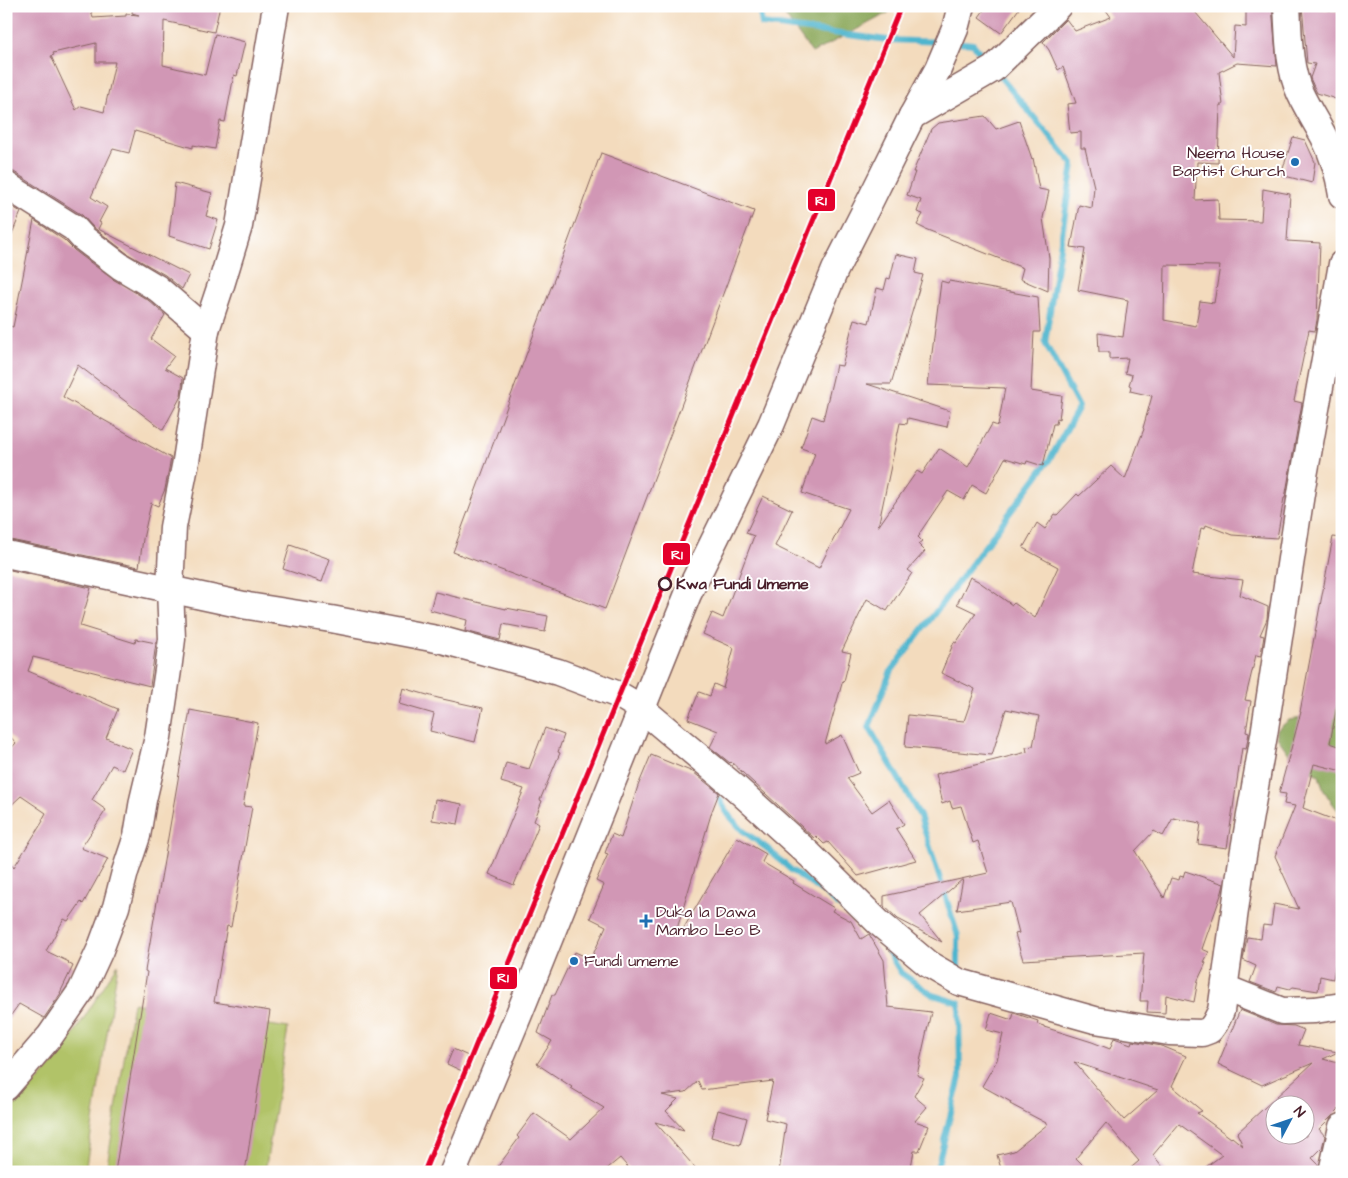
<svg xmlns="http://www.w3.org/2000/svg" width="1348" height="1178" font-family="'Architects Daughter',sans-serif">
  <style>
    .green { fill: #b1c367; stroke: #7e7149 }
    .forest { fill: #8ca95c; stroke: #6b6444 }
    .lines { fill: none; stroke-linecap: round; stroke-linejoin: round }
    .stream { stroke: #4fb5ce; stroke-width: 6 }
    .building { fill: #d197b5; fill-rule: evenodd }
    .minor-casing { stroke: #85615e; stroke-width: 29 }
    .minor { stroke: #fff; stroke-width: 26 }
    .rail-1-casing { stroke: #fff; stroke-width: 9 }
    .rail-1 { stroke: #e4002b; stroke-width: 5 }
    .poi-dot { fill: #1f6fb2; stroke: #fff; stroke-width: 2 }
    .stop-dot { fill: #fff; stroke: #4a1f2b; stroke-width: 2.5 }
    .labels { text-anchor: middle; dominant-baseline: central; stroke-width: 4; stroke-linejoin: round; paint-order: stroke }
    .poi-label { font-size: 16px; fill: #4a1f2b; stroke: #fff; text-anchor: start }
    .stop-label { font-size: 16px; font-weight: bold; fill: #4a1f2b; stroke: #fff; text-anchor: start }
    .line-badge { stroke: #fff; stroke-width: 2 }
    .badge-label { font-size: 14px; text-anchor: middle; font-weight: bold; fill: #fff }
  </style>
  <rect width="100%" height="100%" fill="#fff"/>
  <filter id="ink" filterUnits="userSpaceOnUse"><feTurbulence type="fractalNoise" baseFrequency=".02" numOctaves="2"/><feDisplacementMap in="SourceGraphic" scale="10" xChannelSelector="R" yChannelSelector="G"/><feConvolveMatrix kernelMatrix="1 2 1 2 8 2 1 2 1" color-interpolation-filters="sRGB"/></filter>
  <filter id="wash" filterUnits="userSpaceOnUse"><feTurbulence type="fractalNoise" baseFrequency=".0096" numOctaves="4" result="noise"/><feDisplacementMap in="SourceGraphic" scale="20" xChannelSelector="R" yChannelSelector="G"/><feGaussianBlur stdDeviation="1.12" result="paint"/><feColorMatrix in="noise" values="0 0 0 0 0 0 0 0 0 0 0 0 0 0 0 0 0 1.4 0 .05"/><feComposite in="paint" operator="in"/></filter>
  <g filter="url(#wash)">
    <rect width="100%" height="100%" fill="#f3dbbd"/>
    <g class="green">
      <polygon points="118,964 85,1172 6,1172 6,1115 58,1059"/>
      <polygon points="133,1003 288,1028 265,1172 106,1172"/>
    </g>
    <g class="forest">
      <polygon points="778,6 891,6 888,13 812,53"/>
      <path d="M1342,620V815C1331,802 1322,791 1319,775L1296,764L1277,737V730L1289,720L1303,718Z"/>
    </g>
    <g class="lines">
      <g class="stream">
        <polyline points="759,6 762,24 888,40 943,42"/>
        <polyline points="955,42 973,44 990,65"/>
        <polyline points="720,800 727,813 742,830 768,849 791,870 822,891 870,932"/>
        <polyline points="878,938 883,943 901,973 933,995 959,1003 960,1077 936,1172"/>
        <polyline points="958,971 958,936 920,816 869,727 890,673 1050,459 1079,407 1045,343 1073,164 997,73"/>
      </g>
    </g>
    <g id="blocks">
      <g class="building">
        <path d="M6,6H90L93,18L126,16V14L139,15L132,13L133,6H220L214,32L164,21L163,65L205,75L215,34L245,42L237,76L234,75L225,122L220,121L215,149L193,145V148L135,131L129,153L113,149L91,197L107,207L99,222L101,223L98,229L189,275L182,289L165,275L128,254L93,227L82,215L14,172L6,170ZM96,43V62H115L104,112L81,106L76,110L51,56L54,55L53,53Z"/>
        <polygon points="987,6 1021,6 1001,33 979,17"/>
        <path d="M1103,6H1190L1233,57L1235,26L1246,27V6H1272L1277,66L1237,63L1219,72L1223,105H1220L1218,163L1197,162L1195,200L1218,199L1219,220L1261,221L1263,189L1290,194L1287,241L1320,243L1317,320L1315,331L1309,330L1294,401L1302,403L1285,498H1284L1277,538L1232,535L1206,525L1205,529L1201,528L1192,574L1243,580L1240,595L1268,607L1267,619L1260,635L1264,636L1261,654V656L1256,655L1245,700L1251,701L1246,732L1249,733L1246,749L1242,748L1227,848L1198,844L1201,823L1173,818L1163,836L1154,831L1135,851L1164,898L1171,878L1179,880L1180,876L1183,877L1185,871L1224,884L1222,892L1202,949L1209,952L1204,962L1206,963L1198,980L1194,1002L1166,995L1165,1013L1147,1012L1148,1001H1140L1144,953L1023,960L1015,934L1019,933L1011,902L957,910L963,879L920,915L942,942L898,919L884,906V896L988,873L978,841L973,843L961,806L952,808L950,801L942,804L935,775L1027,752L1026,747L1033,746L1039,716L1006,709L992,755L905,747L908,715L964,721L975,689L941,673L954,642L956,643L976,613L957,604L970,577L978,581L1012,605L1014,603L1035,618L1058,567L1023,548L1037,523L1045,529L1055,514L1057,515L1077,494L1079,496L1111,466L1125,479L1144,429L1143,428L1152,396L1130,391L1131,386L1129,385L1132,375L1125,373L1128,358L1109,359V352H1099L1098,333L1123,337L1128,300L1078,290L1085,249L1071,247L1079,205L1092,208L1094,187L1085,148H1081V132L1070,133L1067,104L1076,103L1063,67L1058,70L1049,50L1043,42L1066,19L1075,31L1111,17ZM1165,265L1220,266L1214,303L1200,301L1196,326L1164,320Z"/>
        <polygon points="1302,6 1342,12 1342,101 1317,93 1314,87 1310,78 1315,64 1307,63"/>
        <polygon points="985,116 996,129 1019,121 1032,159 1033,158 1039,189 1049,191 1043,218 1049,258 1048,291 1020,279 1023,268 925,229 917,225 923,214 917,212 921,200 907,195 915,172 913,172 931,129 938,123"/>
        <polygon points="1293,137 1305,140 1315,162 1312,183 1281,175"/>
        <polygon points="601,153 754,211 605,609 453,552"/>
        <polygon points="175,183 212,193 206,216 218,220 209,249 169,236"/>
        <polygon points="6,203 21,212 7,246 6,246"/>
        <polygon points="34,220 64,240 74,250 111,278 148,300 165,315 151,339 174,356 165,368 183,378 181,396 163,430 78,365 63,397 171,458 165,489 158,506 151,503 143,539 139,567 6,539 6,325 13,327"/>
        <polygon points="896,254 918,259 915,273 923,275 891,384 867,384 950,411 947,427 908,418 907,424 900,423 878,527 917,471 922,474 939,448 968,467 992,424 998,426 1005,388 928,385 941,281 948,283 949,281 1038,297 1040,332 1034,332 1031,391 1062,396 1059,419 1057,418 1056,424 1053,424 1043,466 1027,461 1026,464 1005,458 986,493 972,485 964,500 948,491 919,534 920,535 918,537 922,541 918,544 925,551 908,570 912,573 887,611 867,599 842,651 851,653 844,681 843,680 825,744 842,735 859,773 847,778 872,812 889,800 904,824 896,829 916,860 858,876 828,842 824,844 816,836 814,838 731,762 730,763 710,747 718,731 688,719 699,692 710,696 714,684 723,688 734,648 703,634 712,613 723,618 754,536 746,533 763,496 792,510 775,546 819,568 849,509 802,493 815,453 801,448 812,416 823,420 836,365 842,366 854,319 869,323 877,288 884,290 887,278 890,279"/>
        <polygon points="1333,537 1342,538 1342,680 1330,743 1342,747 1342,771 1314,764 1303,808 1342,823 1342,923 1333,979 1320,976 1318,991 1293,987 1290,989 1278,986 1276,992 1250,982 1256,966 1243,960 1247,937 1261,939 1263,925 1271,926 1274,904 1299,909 1275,856 1295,806 1284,804 1286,794 1279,793 1301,712 1300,712"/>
        <polygon points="290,545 330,559 322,582 283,569"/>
        <polygon points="6,569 91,588 80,626 135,643 136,639 156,643 150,686 33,657 28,671 118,709 106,738 132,749 123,770 112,765 92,800 106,810 81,848 108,859 83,904 81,902 68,921 64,919 46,951 69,962 68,963 73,966 60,993 61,993 44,1018 19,1004 6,1022 6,857 14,867 43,821 42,820 46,813 21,796 6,810 6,754 16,743 6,732"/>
        <polygon points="435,592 506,609 506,608 548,616 545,632 503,624 500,640 465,631 467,620 430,610"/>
        <polygon points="403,688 438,698 483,708 475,742 430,731 434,714 399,704"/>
        <polygon points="190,710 258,723 243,806 252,807 231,927 227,926 214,1002 270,1011 245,1172 115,1172 147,972 145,971"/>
        <polygon points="545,728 564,735 558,752 560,753 540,800 542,801 534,821 539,824 514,885 489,874 524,789 501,782 506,763 529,769"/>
        <polygon points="651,755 693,772 719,793 712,811 677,929 682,931 737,837 766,854 762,862 794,881 793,883 834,908 832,911 851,921 861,939 869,934 884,960 888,1007 931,1012 917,1075 924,1078 914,1096 927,1107 915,1121 929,1126 919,1151 914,1151 910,1172 779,1172 786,1124 765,1119 773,1081 702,1090 698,1081 686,1092 662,1095 678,1099 666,1111 684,1130 655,1122 699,1172 632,1172 620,1158 603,1172 494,1172 519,1138 517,1136 534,1113 571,1139 604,1108 571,1088 572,1087 537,1064 552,1041 538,1033 552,995 555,995 575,952 591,959 606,926 590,918 604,885 596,881 608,854 605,853 612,834 621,838 638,786"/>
        <polygon points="435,799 462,804 458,824 432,820"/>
        <path d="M1240,1010L1276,1025L1294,1026L1304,1030L1298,1045L1338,1052L1323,1059L1342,1064V1106L1319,1129L1325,1136L1322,1148L1312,1158L1318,1164L1317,1172H1199L1222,1155L1179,1124L1153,1155L1167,1172H1126L1139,1161L1106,1123L1076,1158L1090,1172H1002L997,1155L1014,1151L1048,1124L1010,1104L1011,1102L982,1086L997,1060L1003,1034L986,1030L991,1013L1012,1020L1014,1013L1038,1021L1037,1024L1044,1026V1027L1092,1042L1110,1049L1114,1038L1131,1044L1132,1041L1162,1046L1186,1056L1172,1086L1202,1111L1197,1113L1231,1138L1232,1137L1243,1146L1237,1133L1313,1063L1262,1085L1218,1064ZM1074,1062L1158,1090L1124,1120ZM1276,1106H1306V1136H1276Z"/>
        <polygon points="453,1049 468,1056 462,1071 447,1064"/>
        <polygon points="718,1110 747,1118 740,1145 711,1137"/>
      </g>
    </g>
  </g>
  <g filter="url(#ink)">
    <use href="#blocks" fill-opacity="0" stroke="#85615e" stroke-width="1"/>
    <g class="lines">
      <g class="minor-casing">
        <g id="minor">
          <path d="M1287,6C1289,35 1288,66 1300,93C1307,108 1316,122 1324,137C1333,155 1339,175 1342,195"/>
          <polyline points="912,116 993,69 1058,6"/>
          <polyline points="6,185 74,228 83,238 120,266 157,288 206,330"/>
          <polyline points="6,554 248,606 331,619 442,640 558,672 619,695 641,708 736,788 810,855 878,922 928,964 959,982 1095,1020 1169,1032 1202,1033 1210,1030 1215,1023 1221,1011 1241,867 1264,735 1302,487 1342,264"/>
          <polyline points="1225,988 1282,1011 1315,1010 1342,1006"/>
          <polyline points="6,1087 50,1036 81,991 100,950 116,907 125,872 137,836 143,800 158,737 168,670 172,639 170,588 173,527 186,461 206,330 221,285 239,226 276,6"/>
          <polyline points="453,1172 519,1014 688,594 771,425 835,270 871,199 912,116 938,69 955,29 961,6"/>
          <polyline points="1332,1172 1342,1127"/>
        </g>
      </g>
      <use href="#minor" class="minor"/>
      <g class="rail-1-casing">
        <polyline id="rail-1" points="424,1172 901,6"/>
      </g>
      <use href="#rail-1" class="rail-1"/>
    </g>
  </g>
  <g class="poi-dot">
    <circle cx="1295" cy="162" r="5"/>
    <path d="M643.5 913.5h5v5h5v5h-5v5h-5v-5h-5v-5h5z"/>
    <circle cx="574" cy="961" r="5"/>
  </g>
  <circle class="stop-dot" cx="665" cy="584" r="6"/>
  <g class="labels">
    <g class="poi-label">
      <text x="1285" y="153" text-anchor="end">Neema House<tspan x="1285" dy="18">Baptist Church</tspan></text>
      <text x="656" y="912">Duka la Dawa<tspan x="656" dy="18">Mambo Leo B</tspan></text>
      <text x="584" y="961">Fundi umeme</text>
    </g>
    <g class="stop-label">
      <text x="676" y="584">Kwa Fundi Umeme</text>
    </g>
  </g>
  <g class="line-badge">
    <rect x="807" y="188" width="29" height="24" rx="5" fill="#e4002b"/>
    <rect x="662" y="542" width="29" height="24" rx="5" fill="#e4002b"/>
    <rect x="489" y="966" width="29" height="24" rx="5" fill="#e4002b"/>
  </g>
  <g class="badge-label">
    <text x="821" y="205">R1</text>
    <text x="677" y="559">R1</text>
    <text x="503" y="982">R1</text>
  </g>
  <rect width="1348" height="1178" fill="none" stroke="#fff" stroke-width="25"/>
  <g transform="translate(1290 1120) rotate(49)"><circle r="24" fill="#ffffff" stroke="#b7a5aa"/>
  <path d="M0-4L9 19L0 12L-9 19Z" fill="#1f6fb2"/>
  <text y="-8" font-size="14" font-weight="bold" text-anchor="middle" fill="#4a1f2b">N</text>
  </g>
</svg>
